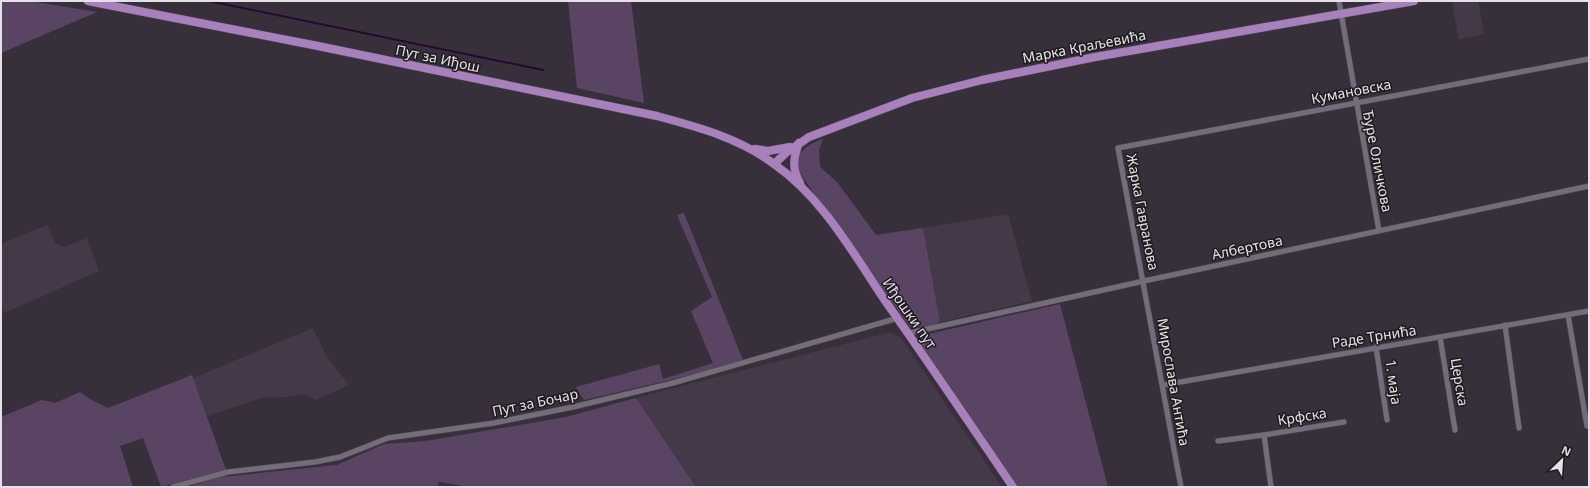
<svg xmlns="http://www.w3.org/2000/svg" width="1590" height="488" font-family="'Noto Sans',sans-serif">
  <style>
    .built { fill: #433949 }
    .green { fill: #594563 }
    .lines { fill: none; stroke-linecap: round; stroke-linejoin: round }
    .stream { stroke: #240930; stroke-width: 2 }
    .minor-casing { stroke: #524c55; stroke-width: 6 }
    .primary-casing { stroke: #524c55; stroke-width: 9 }
    .minor { stroke: #746c78; stroke-width: 5 }
    .primary { stroke: #a881bc; stroke-width: 8 }
    .labels { text-anchor: middle; dominant-baseline: central; stroke-width: 3; stroke-linejoin: round; paint-order: stroke }
    .street-label { font-size: 14px; fill: #e6e1e8; stroke: #1d1a1e }
  </style>
  <rect width="100%" height="100%" fill="#37303b"/>
  <g class="built">
    <polygon points="1464,1 1478,1 1484,34 1459,39 1452,3"/>
    <polygon points="1008,214 1032,301 940,322 923,228"/>
    <polygon points="47,225 55,243 64,247 87,238 99,271 4,313 1,303 1,244"/>
    <polygon points="313,328 327,357 349,385 316,400 306,394 275,398 265,397 207,416 193,378"/>
    <polygon points="891,332 901,338 1002,487 696,487 636,398"/>
  </g>
  <g class="green">
    <polygon points="1,1 30,1 97,12 1,53"/>
    <polygon points="568,1 631,1 644,103 577,88"/>
    <path d="M823,139L819,150L820,167L837,182L876,235L923,228L940,322L931,326L910,327L801,175L796,159C803,148 811,143 823,139Z"/>
    <polygon points="684,213 743,360 687,376 584,400 576,387 659,364 663,379 713,363 691,311 712,297 677,215"/>
    <polygon points="1060,304 1108,487 1018,487 920,345 920,339 924,335"/>
    <polygon points="192,375 226,470 161,487 143,438 120,446 133,487 1,487 1,417 42,400 55,403 80,392 88,398 108,408"/>
    <polygon points="636,398 696,487 470,487 439,482 437,487 187,487 221,477 337,465 384,444 426,441 566,417"/>
  </g>
  <g class="lines">
    <polyline class="stream" points="209,1 543,70"/>
    <g class="minor-casing">
      <g id="minor">
        <polyline points="1339,1 1379,231"/>
        <polyline points="1568,315 1587,426"/>
        <polyline points="1505,325 1519,428"/>
        <polyline points="909,333 1144,281 1589,186"/>
        <polyline points="1440,337 1455,430"/>
        <polyline points="1376,347 1387,420"/>
        <polyline points="1163,385 1589,311"/>
        <polyline points="1218,441 1264,435"/>
        <polyline points="173,487 228,472 315,462 340,457 388,438 494,423 573,407 673,383 898,318"/>
        <polyline points="1181,487 1118,148 1589,59"/>
        <polyline points="1271,487 1264,435 1344,422"/>
      </g>
    </g>
    <g class="primary-casing">
      <g id="primary">
        <path d="M88,1L318,46L657,116C698,127 739,138 774,164C823,198 853,253 886,302C929,363 971,425 1013,487"/>
        <path d="M799,143C793,158 792,169 800,183"/>
        <polyline points="755,149 768,151 790,147"/>
        <polyline points="774,164 787,152 809,137 912,98 982,80 1095,57 1414,1"/>
      </g>
    </g>
    <use href="#minor" class="minor"/>
    <use href="#primary" class="primary"/>
  </g>
  <g class="labels">
    <g class="street-label">
      <text transform="translate(1084 46) rotate(-11)">Марка Краљевића</text>
      <text transform="translate(438 58) rotate(12)">Пут за Иђош</text>
      <text transform="translate(1351 91) rotate(-11)">Кумановска</text>
      <text transform="translate(1378 161) rotate(79)">Ђуре Оличкова</text>
      <text transform="translate(1143 212) rotate(79)">Жарка Гавранова</text>
      <text transform="translate(1247 247) rotate(-12)">Албертова</text>
      <text transform="translate(910 313) rotate(55)">Иђошки пут</text>
      <text transform="translate(1374 336) rotate(-9)">Раде Трнића</text>
      <text transform="translate(1174 382) rotate(80)">Мирослава Антића</text>
      <text transform="translate(1394 382) rotate(82)">1. маја</text>
      <text transform="translate(1460 382) rotate(81)">Церска</text>
      <text transform="translate(535 402) rotate(-12)">Пут за Бочар</text>
      <text transform="translate(1302 416) rotate(-9)">Крфска</text>
    </g>
  </g>
  <rect width="1590" height="488" fill="none" stroke="#e6e1e8" stroke-width="4"/>
  <g transform="translate(1562 460) rotate(25)" stroke="#1d1a1e" stroke-width="3" paint-order="stroke">
  <path d="M0-3L7 15L0 10L-7 15Z" fill="#e6e1e8"/>
  <text y="-6" font-size="11" font-weight="bold" text-anchor="middle" fill="#e6e1e8">N</text>
  </g>
</svg>
